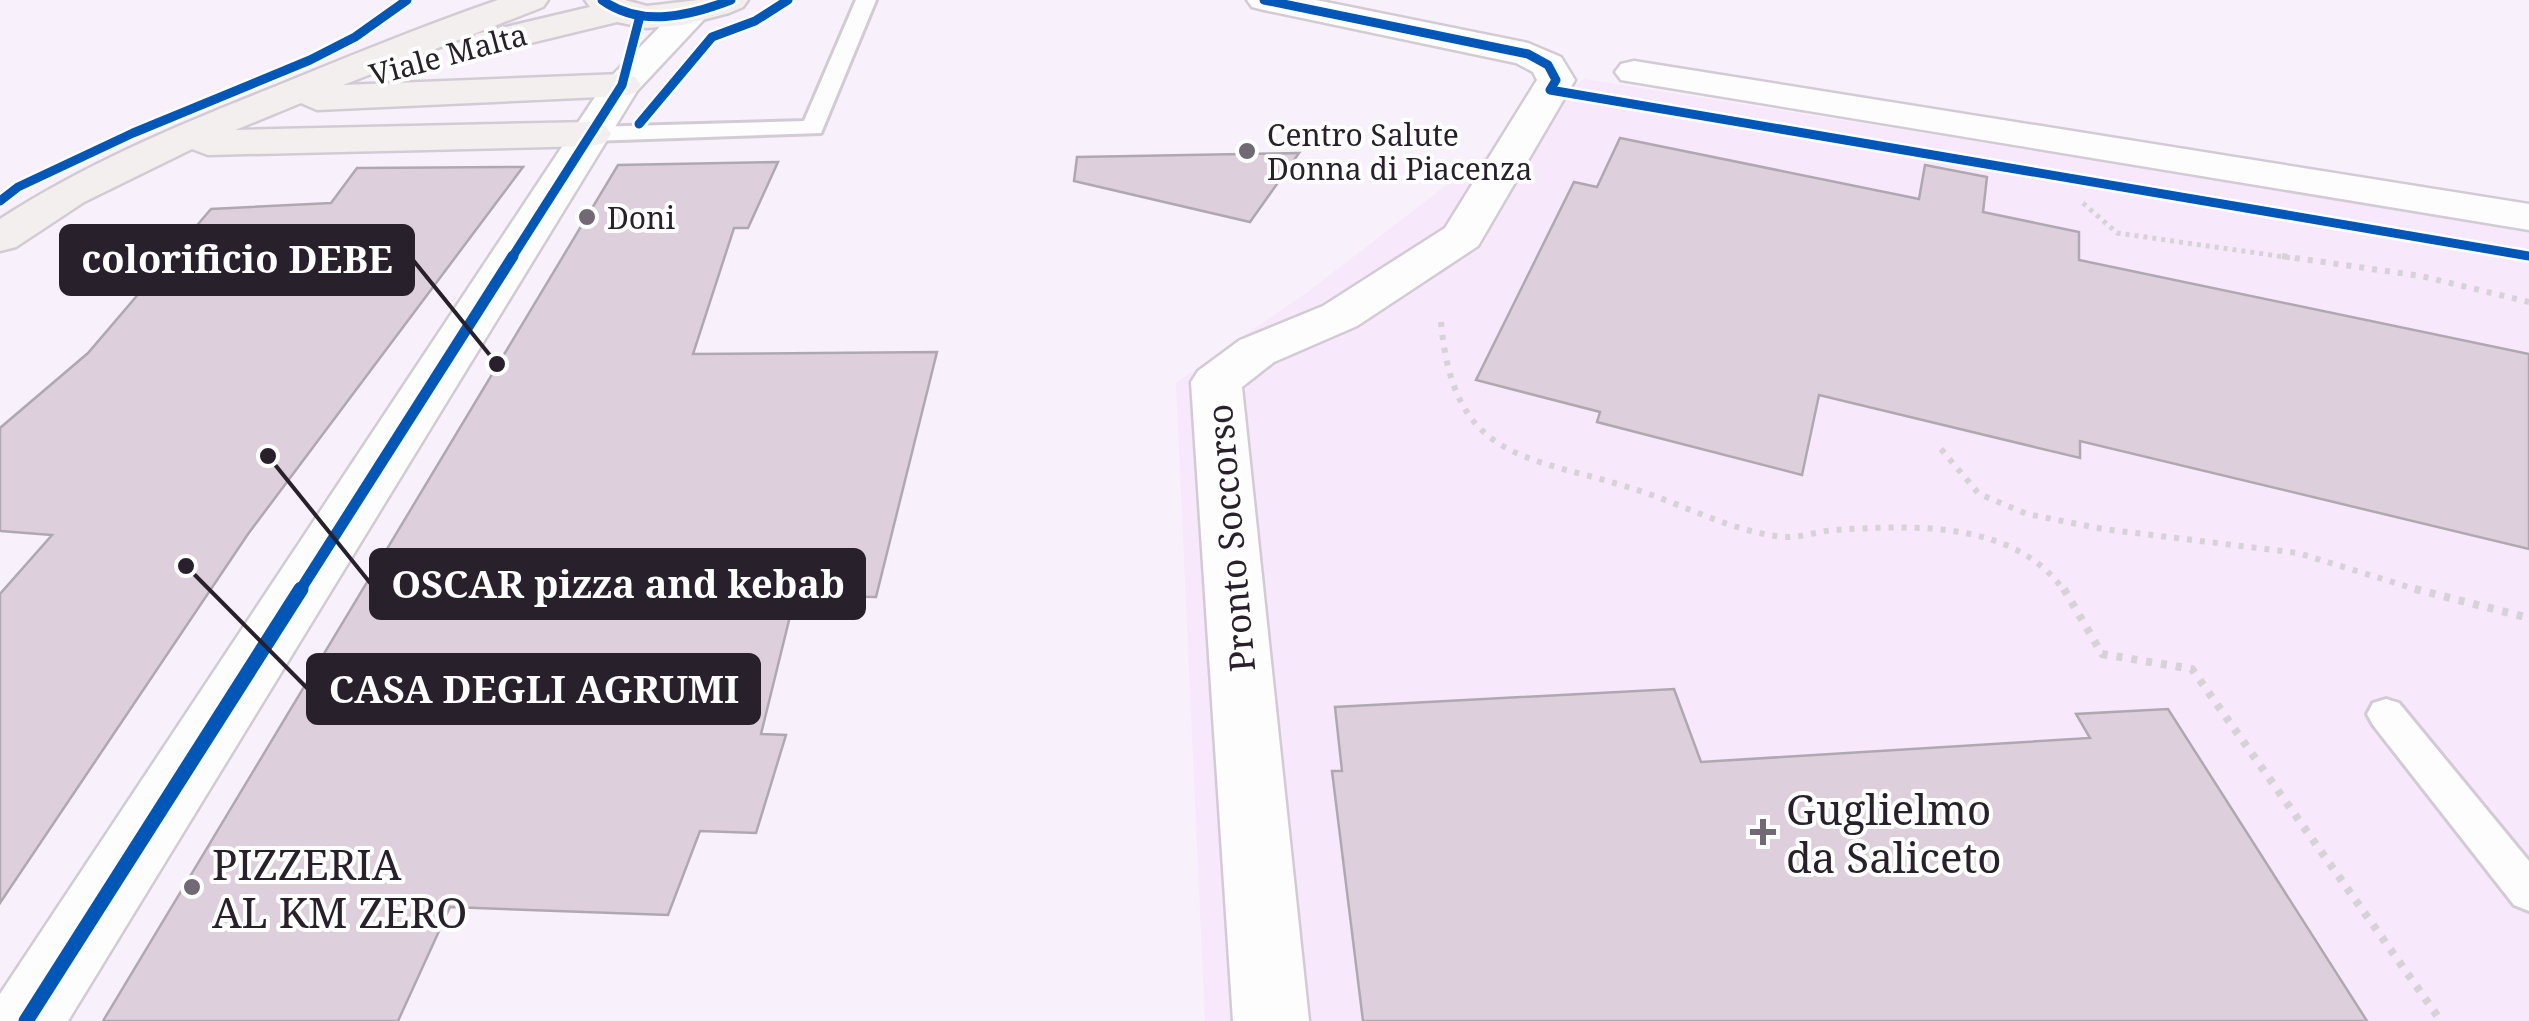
<svg xmlns="http://www.w3.org/2000/svg" width="2529" height="1021" font-family="'Noto Serif',serif">
  <style>
    .built { fill: #f7e8fb }
    .building { fill: #ddd0dc; stroke: #b0a8b0; stroke-width: 2.5 }
    .lines { fill: none; stroke-linecap: round; stroke-linejoin: round }
    .lane-casing { stroke: #d3cbd4; stroke-width: 6 }
    .street-casing { stroke: #d3cbd4; stroke-width: 5 }
    .secondary-casing { stroke: #d3cbd4; stroke-width: 5 }
    .path-far2 { stroke: #d5d3d5; stroke-width: 5; stroke-dasharray: 4 5; stroke-linecap: butt }
    .path-far1 { stroke: #d5d3d5; stroke-width: 6; stroke-dasharray: 5 8; stroke-linecap: butt }
    .path { stroke: #d5d3d5; stroke-width: 8; stroke-dasharray: 6 9; stroke-linecap: butt }
    .lane { fill: #fefdfe; fill-rule: evenodd }
    .street { fill: #fefdfe; fill-rule: evenodd }
    .secondary { fill: #f4efef; fill-rule: evenodd }
    .cycleway-far2-casing { stroke: #fff; stroke-width: 14 }
    .cycleway-far1-casing { stroke: #fff; stroke-width: 18 }
    .cycleway-casing { stroke: #fff; stroke-width: 21 }
    .cycleway-far2 { stroke: #0057b8; stroke-width: 9 }
    .cycleway-far1 { stroke: #0057b8; stroke-width: 11 }
    .cycleway { stroke: #0057b8; stroke-width: 15 }
    .poi-dot { fill: #716973; stroke: #fff; stroke-width: 4 }
    .labels { text-anchor: middle; dominant-baseline: central; stroke-width: 8; stroke-linejoin: round; paint-order: stroke }
    .far-street-label { font-size: 30px; fill: #28202a; stroke: #fff }
    .far-poi-label { font-size: 30px; fill: #28202a; stroke: #fff; text-anchor: start }
    .street-label { font-size: 35px; fill: #28202a; stroke: #fff }
    .near-poi-label { font-size: 42px; fill: #28202a; stroke: #fff; text-anchor: start }
    .leader { fill: none; stroke: #28202a; stroke-width: 4 }
    .callout-dot { fill: #28202a; stroke: #fff; stroke-width: 4 }
    .callout { fill: #28202a; stroke: #28202a; stroke-width: 4 }
    .callout-label { font-size: 38px; text-anchor: middle; font-weight: bold; fill: #fff }
  </style>
  <rect width="100%" height="100%" fill="#f8f0fa"/>
  <polygon class="built" points="1584,79 2529,230 2529,1021 1205,1021 1176,383 1309,291"/>
  <g class="building">
    <polygon points="1620,138 1919,199 1925,165 1987,177 1983,212 2079,232 2079,260 2529,354 2529,549 2080,441 2080,458 1819,395 1802,475 1597,422 1600,412 1476,380 1574,182 1597,187"/>
    <polygon points="1299,153 1250,222 1074,181 1077,157"/>
    <polygon points="778,162 748,228 734,228 693,354 937,352 876,597 795,596 761,734 786,735 756,833 700,831 668,915 450,907 398,1021 103,1021 618,165"/>
    <polygon points="523,167 248,534 0,903 0,594 52,535 0,531 0,428 88,353 211,209 331,203 357,168"/>
    <polygon points="1674,689 1701,762 2090,738 2076,714 2168,709 2367,1021 1363,1021 1332,771 1342,771 1335,707"/>
  </g>
  <g class="lines">
    <g class="lane-casing">
      <g id="lane">
        <polygon points="856,0 876,0 821,133 591,141 579,134 591,127 804,121"/>
        <polygon points="2386,699 2399,703 2529,861 2529,911 2514,905 2373,725 2367,714 2373,703"/>
      </g>
    </g>
    <g class="street-casing">
      <g id="street">
        <polygon points="1247,0 1316,0 1528,43 1561,57 1575,80 1478,246 1357,326 1274,362 1242,387 1309,1021 1233,1021 1191,382 1198,371 1240,340 1323,306 1445,228 1537,80 1533,72 1516,63 1264,10 1252,7"/>
        <polygon points="692,2 704,6 710,13 637,91 68,1021 0,1021 0,994 603,85 680,6"/>
        <polygon points="1634,61 2529,204 2529,230 1621,80 1615,72 1621,64"/>
      </g>
    </g>
    <g class="secondary-casing">
      <g id="secondary">
        <path d="M498,0H548L543,7L343,85L622,74L635,77L641,85L635,93L622,96L317,110L301,103L235,130L591,122L605,125L611,134L605,143L591,146L208,155L192,149L84,202L16,247L0,251V219C85,164 176,126 269,89C345,58 420,27 498,0Z"/>
        <polygon points="585,0 625,0 647,6 698,0 748,0 743,7 729,13 683,25 647,28 617,22 489,53 476,50 471,42 476,34 590,7"/>
      </g>
    </g>
    <polyline class="path-far2" points="2083,203 2117,233 2299,259"/>
    <g class="path-far1">
      <polyline points="2282,256 2421,276 2529,302"/>
      <path d="M1441,322C1454,469 1534,454 1646,493C1690,508 1735,532 1783,537C1800,538 1818,531 1835,530C1913,525 2015,520 2065,592"/>
      <polyline points="1941,449 1979,494 2027,514 2103,529 2298,553 2425,592"/>
    </g>
    <g class="path">
      <polyline points="2064,589 2102,654 2192,669 2441,1021"/>
      <polyline points="2415,589 2529,618"/>
    </g>
    <use href="#lane" class="lane"/>
    <use href="#street" class="street"/>
    <use href="#secondary" class="secondary"/>
    <g class="cycleway-far2-casing">
      <g id="cycleway-far2">
        <path d="M602,0C641,28 689,16 731,0"/>
        <polyline points="1264,0 1528,54 1548,65 1556,80 1550,90 2529,256"/>
        <polyline points="639,124 712,37 755,21 788,0"/>
        <polyline points="0,201 18,187 133,133 310,60 355,37 407,0"/>
        <polyline points="511,259 622,85 640,16"/>
      </g>
    </g>
    <g class="cycleway-far1-casing">
      <polyline id="cycleway-far1" points="299,592 513,256"/>
    </g>
    <g class="cycleway-casing">
      <polyline id="cycleway" points="26,1021 301,589"/>
    </g>
    <use href="#cycleway-far2" class="cycleway-far2"/>
    <use href="#cycleway-far1" class="cycleway-far1"/>
    <use href="#cycleway" class="cycleway"/>
  </g>
  <g class="poi-dot">
    <circle cx="1247" cy="151" r="10"/>
    <circle cx="587" cy="217" r="10"/>
    <path d="M1758 817h10v10h10v10h-10v10h-10v-10h-10v-10h10z"/>
    <circle cx="192" cy="887" r="10"/>
  </g>
  <g class="labels">
    <g class="far-street-label">
      <text transform="translate(448 54) rotate(-15)">Viale Malta</text>
    </g>
    <g class="far-poi-label">
      <text x="1267" y="134">Centro Salute<tspan x="1267" dy="34">Donna di Piacenza</tspan></text>
      <text x="607" y="217">Doni</text>
    </g>
    <g class="street-label">
      <text transform="translate(1230 538) rotate(-95)">Pronto Soccorso</text>
    </g>
    <g class="near-poi-label">
      <text x="1786" y="808">Guglielmo<tspan x="1786" dy="48">da Saliceto</tspan></text>
      <text x="212" y="863">PIZZERIA<tspan x="212" dy="48">AL KM ZERO</tspan></text>
    </g>
  </g>
  <path class="leader" d="M497 364L413 260M268 456L371 584M186 566L308 689"/>
  <g class="callout-dot">
    <circle cx="497" cy="364" r="10"/>
    <circle cx="268" cy="456" r="10"/>
    <circle cx="186" cy="566" r="10"/>
  </g>
  <g class="callout">
    <rect x="61" y="226" width="352" height="68" rx="10"/>
    <rect x="371" y="550" width="493" height="68" rx="10"/>
    <rect x="308" y="655" width="451" height="68" rx="10"/>
  </g>
  <g class="callout-label">
    <text x="237" y="273">colorificio DEBE</text>
    <text x="618" y="598">OSCAR pizza and kebab</text>
    <text x="534" y="703">CASA DEGLI AGRUMI</text>
  </g>
</svg>
